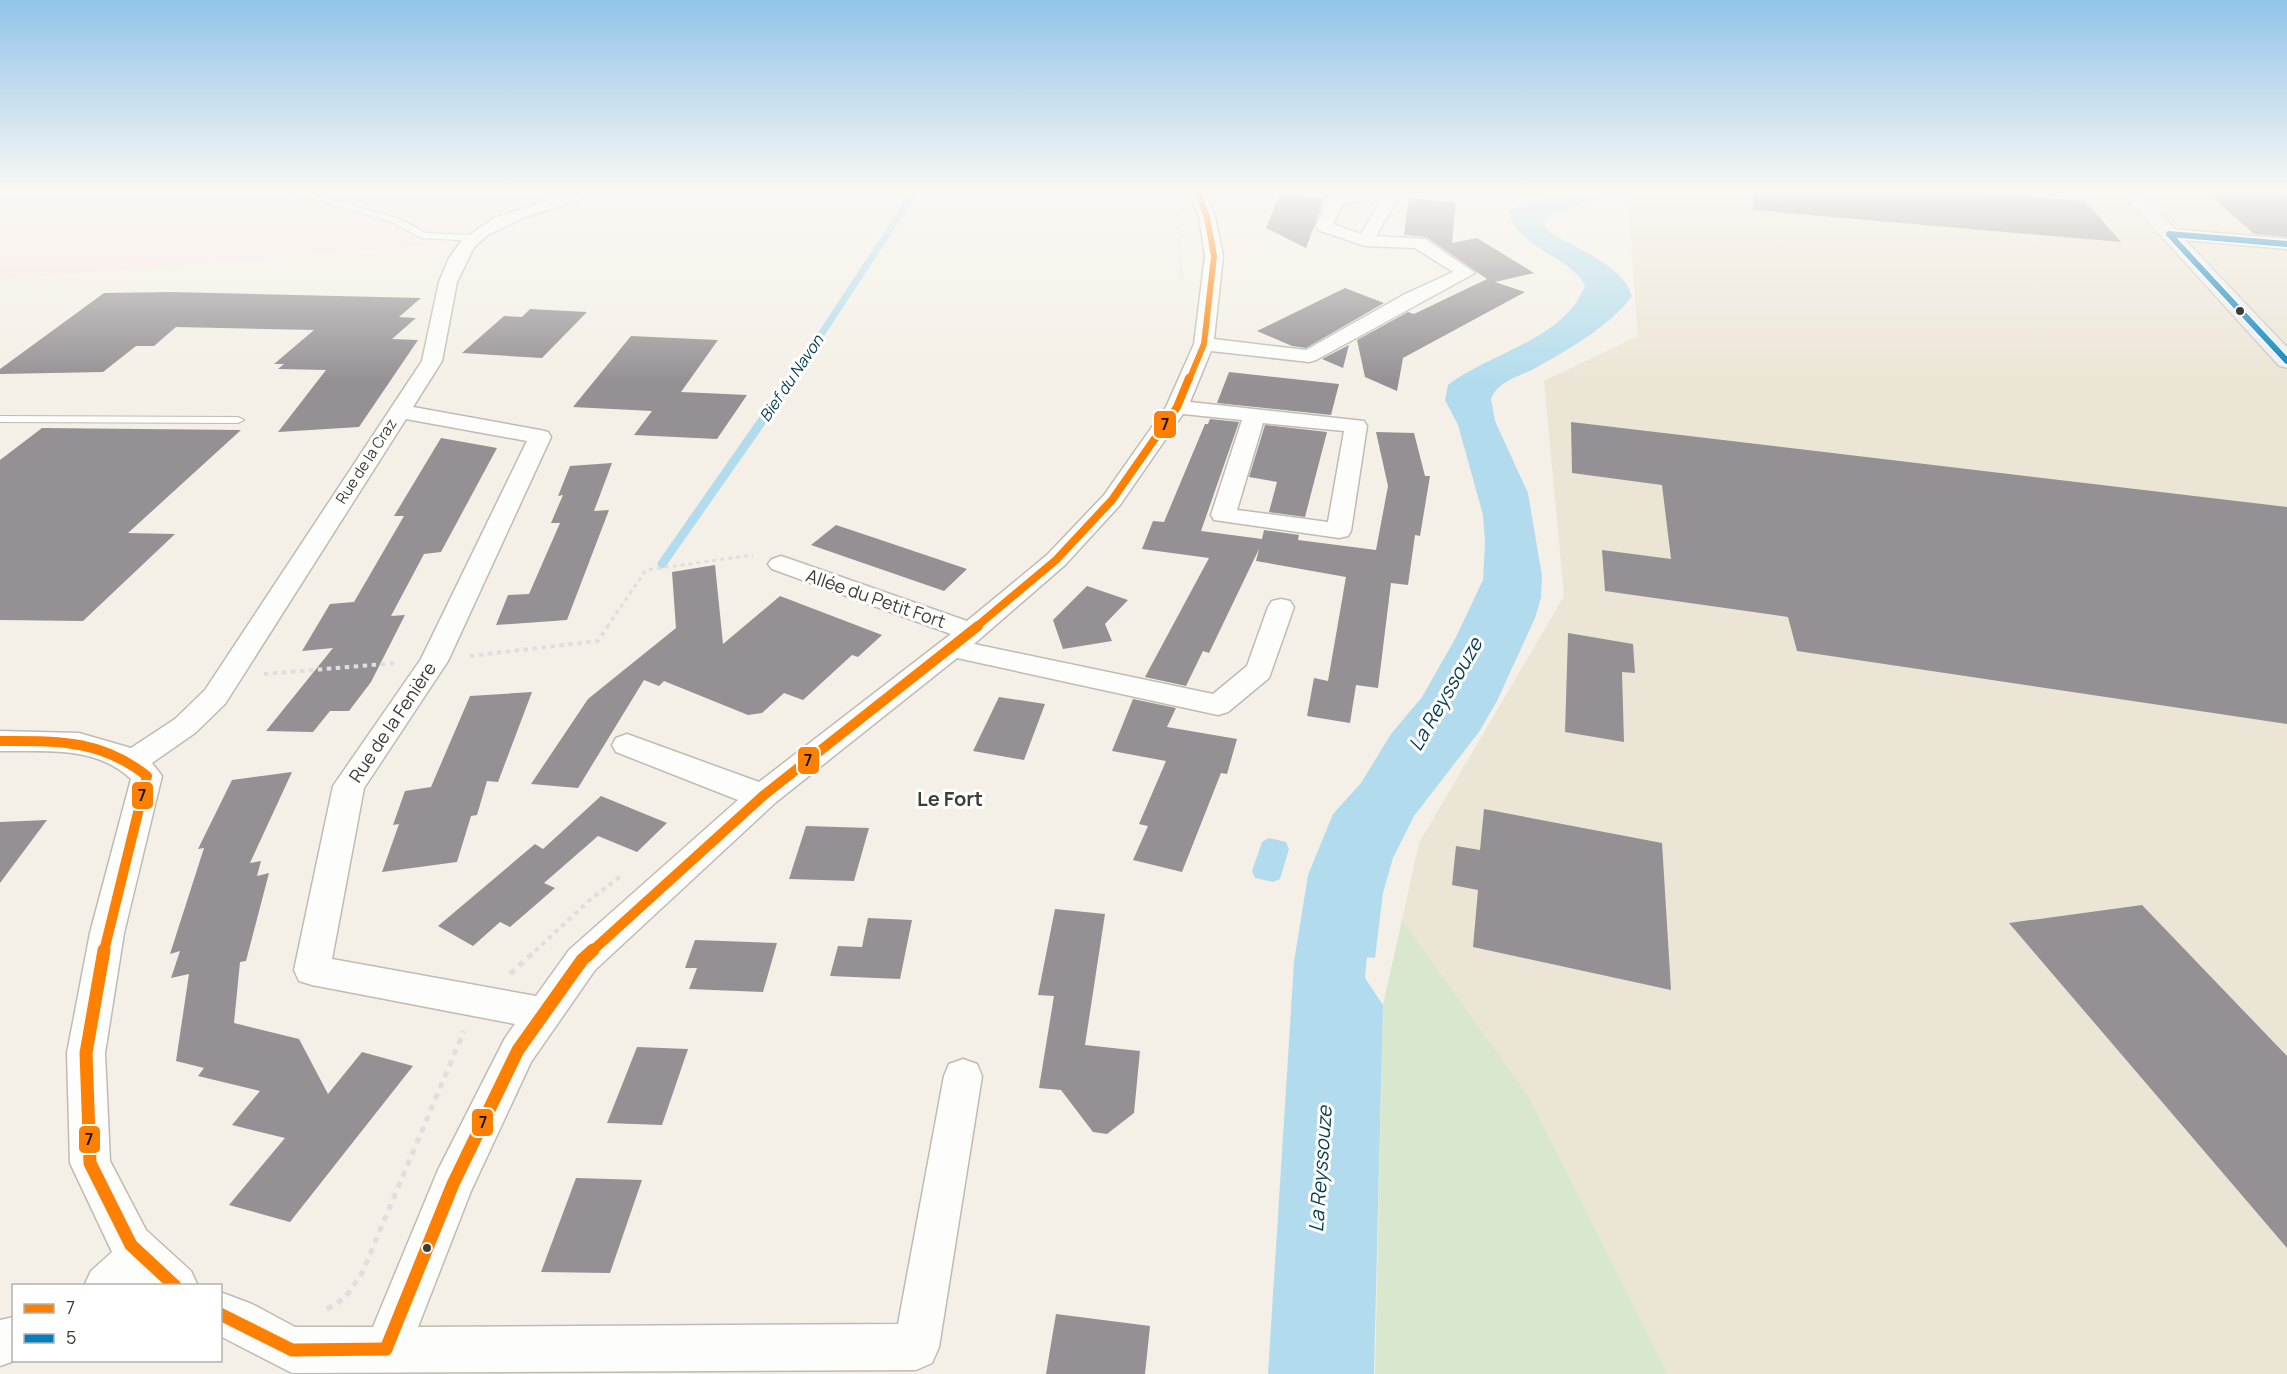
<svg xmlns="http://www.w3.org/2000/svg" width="2287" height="1374" font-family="Manrope,sans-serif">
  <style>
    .industrial { fill: #ebe5d5 }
    .medical { fill: #f8e8e5 }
    .green { fill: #d9e7ce }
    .water { fill: #b2dced }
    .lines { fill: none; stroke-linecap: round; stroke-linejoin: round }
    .stream-far1 { stroke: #b2dced; stroke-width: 7 }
    .stream { stroke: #b2dced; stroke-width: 9 }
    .building { fill: #959093 }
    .lane-casing { stroke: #bfbbb4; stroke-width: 2 }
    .street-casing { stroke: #bfbbb4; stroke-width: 3 }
    .secondary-casing { stroke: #bfbbb4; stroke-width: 2 }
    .path-far3 { stroke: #e0dfdd; stroke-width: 2; stroke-dasharray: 3 3; stroke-linecap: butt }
    .path-far2 { stroke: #e0dfdd; stroke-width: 3; stroke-dasharray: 4 4; stroke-linecap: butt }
    .path-far1 { stroke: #e0dfdd; stroke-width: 4; stroke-dasharray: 4.5 4.5; stroke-linecap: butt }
    .path { stroke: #e0dfdd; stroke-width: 5; stroke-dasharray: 6 6; stroke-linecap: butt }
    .lane { fill: #fdfdfb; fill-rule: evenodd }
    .street { fill: #fdfdfb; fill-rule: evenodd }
    .secondary { fill: #ebeff0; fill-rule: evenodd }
    .bus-1-far3-casing { stroke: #fff; stroke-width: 9 }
    .bus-1-far2-casing { stroke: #fff; stroke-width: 11 }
    .bus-1-far1-casing { stroke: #fff; stroke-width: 14 }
    .bus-1-casing { stroke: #fff; stroke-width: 17 }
    .bus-2-casing { stroke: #fff; stroke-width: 9 }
    .bus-1-far3 { stroke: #ff8000; stroke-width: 6 }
    .bus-1-far2 { stroke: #ff8000; stroke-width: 8 }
    .bus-1-far1 { stroke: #ff8000; stroke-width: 10 }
    .bus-1 { stroke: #ff8000; stroke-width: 13 }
    .bus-2 { stroke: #0080c0; stroke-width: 6 }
    .bus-dot { fill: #3f3c35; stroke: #fff; stroke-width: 2 }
    .labels { text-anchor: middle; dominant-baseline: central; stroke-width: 6; stroke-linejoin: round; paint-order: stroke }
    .far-street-label { font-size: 15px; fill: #3f3c35; stroke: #fff }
    .far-water-label { font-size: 16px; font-style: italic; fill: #083e51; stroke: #fff }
    .street-label { font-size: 18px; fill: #3f3c35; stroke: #fff }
    .water-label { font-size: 20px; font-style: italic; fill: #083e51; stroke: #fff }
    .neighbourhood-label { font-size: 20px; font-weight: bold; fill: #3f3c35; stroke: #fff }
    .line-badge { stroke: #fff; stroke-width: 2 }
    .pale-badge-label { font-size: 16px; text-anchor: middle; font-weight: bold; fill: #111 }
  </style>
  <rect width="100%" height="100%" fill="#f4f0e7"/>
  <polygon class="industrial" points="1627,190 2287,190 2287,1374 1668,1374 1528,1095 1402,920 1419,843 1564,596 1544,381 1638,336"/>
  <polygon class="medical" points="0,190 578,190 492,215 458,231 444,244 0,280"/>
  <polygon class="green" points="1402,920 1528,1095 1668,1374 1375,1374 1383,1005"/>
  <g class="water">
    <path d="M1571,190H1612C1598,203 1550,210 1544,224L1551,233C1576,248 1623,266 1632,296C1614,323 1568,350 1539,366C1523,376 1499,379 1491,399L1495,421L1528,493L1542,576L1541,598L1535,618L1497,701L1479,732L1414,816L1393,858L1383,893L1375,958L1367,957L1365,978L1383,1005L1374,1374H1268L1294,962L1308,875L1333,814L1361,783L1391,734L1422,697L1455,639L1483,580L1485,542L1483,515L1458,425L1445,400L1448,385C1489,353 1566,339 1585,285C1567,253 1516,250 1509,210Z"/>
    <polygon points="1269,838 1286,842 1289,849 1280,879 1273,882 1255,878 1252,871 1262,842"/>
  </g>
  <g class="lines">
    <polyline class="stream-far1" points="791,380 916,190"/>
    <polyline class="stream" points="662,564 792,378"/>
  </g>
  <g class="building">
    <polygon points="1754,190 1945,190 2085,201 2121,242 1753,210"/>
    <polygon points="2204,190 2278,190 2287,197 2287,237 2254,234"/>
    <polygon points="1280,194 1325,198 1306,248 1266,228"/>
    <polygon points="1409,198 1456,202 1452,243 1477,238 1534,273 1495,282 1525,292 1403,358 1397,391 1365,377 1357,340 1408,312 1414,314 1487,279 1426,237 1404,235"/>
    <polygon points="1345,288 1384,303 1306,348 1292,346 1257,331"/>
    <polygon points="172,292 421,298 399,317 416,318 392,339 418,340 359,427 278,432 326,370 278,369 284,364 274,364 314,330 176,327 154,346 136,346 103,372 0,374 0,369 104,293"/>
    <polygon points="530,309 587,312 542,358 462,353 504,316 522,317"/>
    <polygon points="631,336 718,340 681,392 747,395 717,439 634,435 652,411 573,407"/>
    <polygon points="1349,345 1343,368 1322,359"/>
    <polygon points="1229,372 1339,384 1331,415 1217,403"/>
    <polygon points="1210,419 1239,422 1201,531 1262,539 1264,530 1299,535 1298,540 1376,550 1388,486 1376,432 1414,433 1425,476 1430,476 1420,536 1415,535 1408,585 1391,583 1378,688 1356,685 1350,723 1307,716 1314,678 1328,681 1346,577 1256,561 1259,549 1209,653 1203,651 1186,686 1145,677 1209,558 1142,549 1153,521 1164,522 1205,424 1208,424"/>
    <polygon points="1571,422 2287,507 2287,724 1797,651 1788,617 1605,591 1602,550 1671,559 1662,485 1572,473"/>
    <polygon points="1265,425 1327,432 1305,517 1269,512 1277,482 1249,477"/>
    <polygon points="42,428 241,430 128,533 175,534 83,621 0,620 0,460"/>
    <polygon points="441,438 497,448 441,552 424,554 391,616 405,615 371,682 349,711 330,711 313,732 266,731 333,648 302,651 330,604 354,602 404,516 394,516"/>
    <polygon points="612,463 594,511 609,510 567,620 496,625 508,595 529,594 560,523 551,523 563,495 558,496 570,466"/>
    <polygon points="836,525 869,536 967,569 944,591 811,545"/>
    <polygon points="715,565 723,644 780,596 882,635 858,657 852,655 803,700 784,693 762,713 748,715 664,681 659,686 644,680 578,788 531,784 588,699 676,628 672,572"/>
    <polygon points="1087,586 1128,600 1105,624 1112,641 1063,649 1053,620"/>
    <polygon points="1568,633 1633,644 1635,673 1622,672 1624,742 1565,732"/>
    <polygon points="532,692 498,782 487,781 477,815 471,816 457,862 382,872 399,824 393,825 405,791 431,787 470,696"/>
    <polygon points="999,697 1045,704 1024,760 973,751"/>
    <polygon points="1133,699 1176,708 1167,727 1237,739 1227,774 1221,773 1182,872 1133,860 1148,826 1139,824 1166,761 1112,751"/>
    <polygon points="292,772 250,863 261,861 257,876 269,873 246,961 240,962 234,1023 299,1039 328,1094 362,1052 413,1066 290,1222 229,1205 285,1138 232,1125 260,1091 198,1076 204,1068 176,1061 189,974 171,978 180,951 170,954 204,848 198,849 232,780"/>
    <polygon points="601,796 667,823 637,852 598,836 544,883 555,888 510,927 500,922 473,946 438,926 535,844 543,849"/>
    <polygon points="1484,809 1662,843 1671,990 1473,947 1478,890 1452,885 1456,846 1480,850"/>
    <polygon points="47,820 0,883 0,822"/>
    <polygon points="806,826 869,828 854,881 789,879"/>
    <polygon points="2142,905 2287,1056 2287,1248 2009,923"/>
    <polygon points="1055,909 1105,914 1085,1045 1140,1051 1134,1113 1107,1134 1093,1132 1061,1090 1039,1088 1054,996 1038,995"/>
    <polygon points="868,918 912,920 900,979 830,976 838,946 862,947"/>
    <polygon points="695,940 777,943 763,992 689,989 697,968 685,968"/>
    <polygon points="637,1047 688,1049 662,1125 607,1123"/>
    <polygon points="576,1178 642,1180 610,1273 541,1272"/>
    <polygon points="1056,1314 1150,1326 1145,1374 1046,1374"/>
  </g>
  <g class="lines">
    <g class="lane-casing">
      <g id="lane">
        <polygon points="286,190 298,190 400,219 426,233 474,235 478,238 474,241 421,238 394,223"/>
        <polygon points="0,416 238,417 244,420 238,423 0,422"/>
      </g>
    </g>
    <g class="street-casing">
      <g id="street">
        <path d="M580,190H603L601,193L525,217L488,235L474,247L457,282L442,361L413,407L540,430L548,432L551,437L448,661L364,788L332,959L536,996L569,950L738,800L616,752L612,745L616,738L627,734L759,782L951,634L772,569L768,564L772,559L781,556L790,559L967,621L1047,555L1104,495L1166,407L1194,344L1205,256L1199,217L1189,190H1205L1215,217L1223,256L1214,339L1306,350L1405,294L1453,272L1415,248L1365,246L1318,230L1316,226L1329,199L1371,190H1387L1396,202L1376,236L1425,239L1475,273L1316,360L1309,362L1211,351L1190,402L1364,421L1367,426L1351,531L1348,536L1339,538L1214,520L1211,515L1242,420L1183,414L1120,505L1065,565L974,644L1213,694L1247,666L1268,607L1272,601L1281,599L1290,601L1294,607L1269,678L1228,712L1218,715L957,658L775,803L595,970L531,1062L471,1191L418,1327L898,1324L944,1076L949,1064L963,1059L977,1064L982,1076L939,1347L932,1363L916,1370L292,1373L220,1336V1292L252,1304L295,1327H373L438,1170L505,1038L515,1024L312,985L299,981L294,970L333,786L421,659L527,441L406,419L225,704L195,733L152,763L162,776L124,933L105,1053L110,1161L146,1230L191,1271L198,1286H84L91,1271L112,1252L70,1163L67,1053L90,933L131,779C95,745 45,752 0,751V731L79,733L131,748L175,719L205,690L422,361L439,282L449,258L462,240L494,218ZM1375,198L1379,203L1361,234L1333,224L1342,205ZM1263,423L1344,431L1328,522L1237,510Z"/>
        <polygon points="2169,229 2287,239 2287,249 2163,238 2161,234 2163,230"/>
        <polygon points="14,1317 14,1360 17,1360 0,1366 0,1320"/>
      </g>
    </g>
    <g class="secondary-casing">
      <polygon id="secondary" points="2119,190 2138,190 2287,347 2287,368 2279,366"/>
    </g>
    <polyline class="path-far3" points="1177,214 1182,279"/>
    <polyline class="path-far2" points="607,627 646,570 753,555"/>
    <g class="path-far1">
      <polyline points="470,656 598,641 608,626"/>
      <polyline points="264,674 397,663"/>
      <polyline points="535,951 592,898 621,876"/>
    </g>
    <g class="path">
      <polyline points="510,974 536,950"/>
      <polyline points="327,1309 345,1298 362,1273 464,1031"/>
    </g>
    <use href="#lane" class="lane"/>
    <use href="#street" class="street"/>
    <use href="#secondary" class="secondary"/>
    <g class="bus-1-far3-casing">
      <polyline id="bus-1-far3" points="1189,380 1204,344 1214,256 1207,217 1197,190"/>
    </g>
    <g class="bus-1-far2-casing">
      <polyline id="bus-1-far2" points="976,627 1056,560 1112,500 1177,407 1189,378"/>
    </g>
    <g class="bus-1-far1-casing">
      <g id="bus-1-far1">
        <path d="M0,741C57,741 100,739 147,776L104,951"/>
        <polyline points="592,951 764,795 978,626"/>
      </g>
    </g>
    <g class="bus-1-casing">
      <g id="bus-1">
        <polyline points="104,950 86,1053 90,1163 131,1245 175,1286"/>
        <polyline points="220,1314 292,1350 386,1349"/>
        <polyline points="386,1349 453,1184 518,1050 582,960 593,950"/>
      </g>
    </g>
    <g class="bus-2-casing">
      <g id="bus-2">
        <polyline points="2169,234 2287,361"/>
        <polyline points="2169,234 2287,244"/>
      </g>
    </g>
    <use href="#bus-1-far3" class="bus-1-far3"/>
    <use href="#bus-1-far2" class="bus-1-far2"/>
    <use href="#bus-1-far1" class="bus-1-far1"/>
    <use href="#bus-1" class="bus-1"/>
    <use href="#bus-2" class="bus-2"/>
  </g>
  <linearGradient id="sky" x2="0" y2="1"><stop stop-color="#92c4ea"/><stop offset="0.5" stop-color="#faf8f4"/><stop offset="1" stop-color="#faf8f4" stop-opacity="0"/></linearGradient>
  <rect width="2287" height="382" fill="url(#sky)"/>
  <g class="bus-dot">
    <circle cx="2240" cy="311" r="5"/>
    <circle cx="427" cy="1248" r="5"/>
  </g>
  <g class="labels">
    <g class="far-street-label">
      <text transform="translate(366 461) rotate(-57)">Rue de la Craz</text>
    </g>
    <g class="far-water-label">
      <text transform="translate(791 378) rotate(-56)">Bief du Navon</text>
    </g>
    <g class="street-label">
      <text transform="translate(876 598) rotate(19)">Allée du Petit Fort</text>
      <text transform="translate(392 722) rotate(-56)">Rue de la Fenière</text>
    </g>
    <g class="water-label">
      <text transform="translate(1445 694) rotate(-60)">La Reyssouze</text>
      <text transform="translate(1320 1169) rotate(-86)">La Reyssouze</text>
    </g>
    <g class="neighbourhood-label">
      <text x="950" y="798">Le Fort</text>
    </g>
  </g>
  <g class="line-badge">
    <rect x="1153" y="410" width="24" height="29" rx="6" fill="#ff8000"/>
    <rect x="797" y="746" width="23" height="29" rx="6" fill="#ff8000"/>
    <rect x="131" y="781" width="23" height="29" rx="6" fill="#ff8000"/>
    <rect x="471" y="1108" width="23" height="29" rx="6" fill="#ff8000"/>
    <rect x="78" y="1125" width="23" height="29" rx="6" fill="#ff8000"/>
  </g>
  <g class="pale-badge-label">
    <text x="1165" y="430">7</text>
    <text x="808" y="766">7</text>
    <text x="142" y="801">7</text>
    <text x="483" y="1128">7</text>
    <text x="89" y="1145">7</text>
  </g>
  <rect x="12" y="1284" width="210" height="78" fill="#ffffff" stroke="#b2b1ae" stroke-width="1.5"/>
  <rect x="24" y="1304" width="30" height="9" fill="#ff8000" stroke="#b2b1ae" stroke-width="1.5"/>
  <text x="66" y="1314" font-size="18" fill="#3f3c35">7</text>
  <rect x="24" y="1334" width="30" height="9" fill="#0080c0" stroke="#b2b1ae" stroke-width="1.5"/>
  <text x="66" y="1344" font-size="18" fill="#3f3c35">5</text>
</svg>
